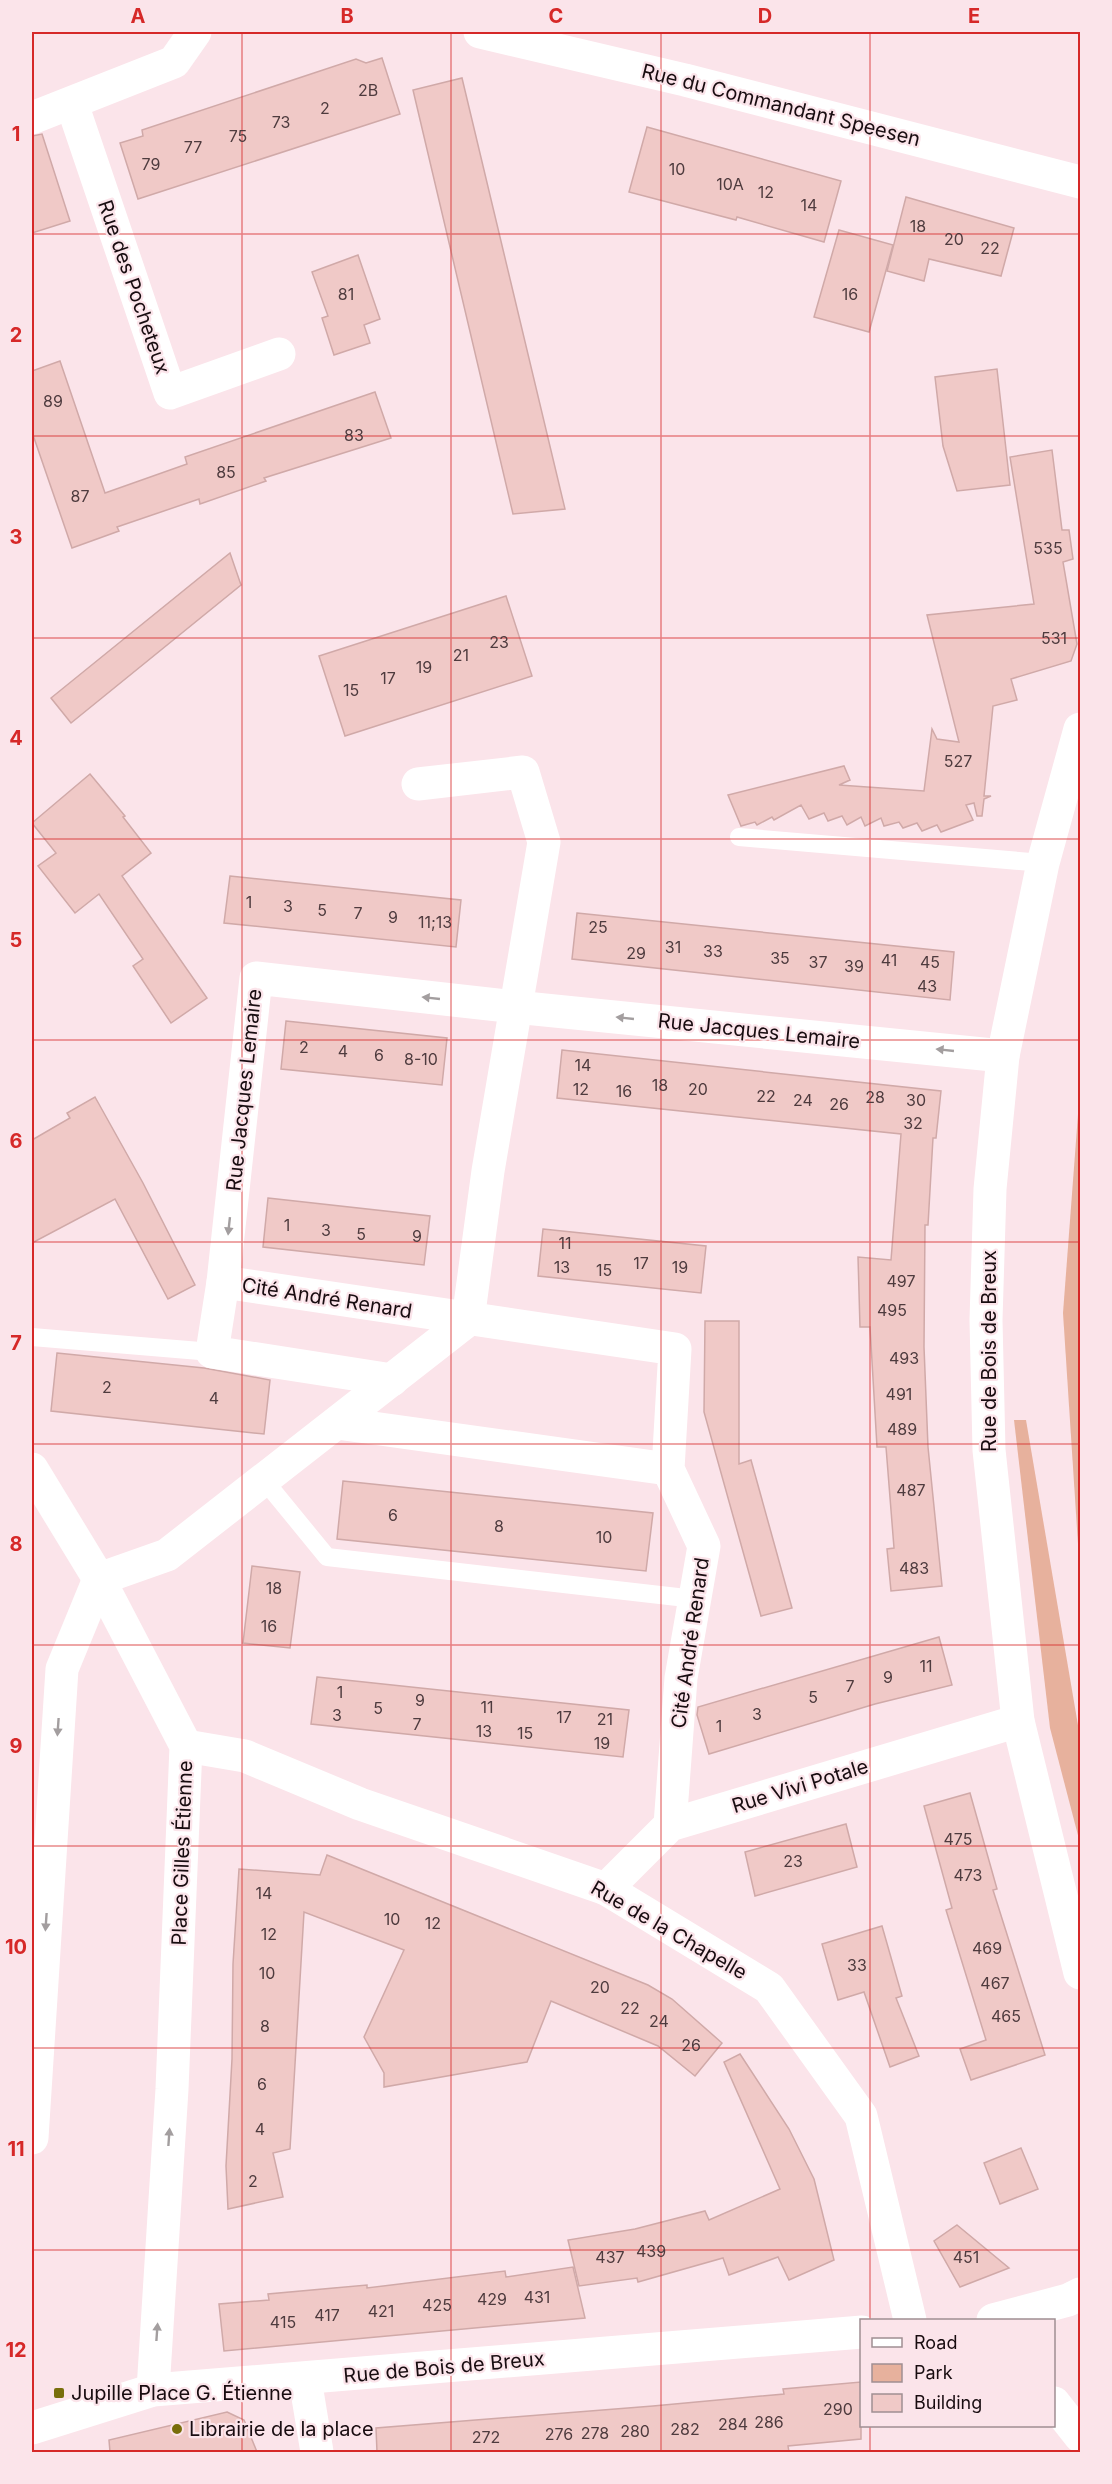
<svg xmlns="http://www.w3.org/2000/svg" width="1112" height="2484" font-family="Inter,sans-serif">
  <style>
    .green { fill: #e7b19d }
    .building { fill: #f0c9c7; stroke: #d0a9a8; stroke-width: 1.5 }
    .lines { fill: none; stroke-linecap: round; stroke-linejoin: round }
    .service { stroke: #fff; stroke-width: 18 }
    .minor { stroke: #fff; stroke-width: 33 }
    .tertiary { stroke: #fff; stroke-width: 33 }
    .oneway { fill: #a39e9f }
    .grid { fill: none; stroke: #d62828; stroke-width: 1.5; stroke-opacity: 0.55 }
    .poi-dot { fill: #786e0b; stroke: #fbe4ea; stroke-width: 2 }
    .labels { text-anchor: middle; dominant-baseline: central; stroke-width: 4.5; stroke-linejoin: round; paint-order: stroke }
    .number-label { font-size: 16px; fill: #4e3b3e }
    .street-label { font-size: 20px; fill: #180c10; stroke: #fbe4ea }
    .poi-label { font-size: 20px; fill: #180c10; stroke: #fbe4ea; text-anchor: start }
    .neatline { fill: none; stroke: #d62828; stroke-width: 2 }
    .grid-label { font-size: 20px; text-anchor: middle; font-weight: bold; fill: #d62828 }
  </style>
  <rect width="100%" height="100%" fill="#fbe4ea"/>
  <g class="green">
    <polygon points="1080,1088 1080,1575 1063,1313"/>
    <polygon points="1014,1420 1026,1420 1080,1737 1080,1843 1050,1728"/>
  </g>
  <g class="building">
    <polygon points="382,58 400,114 138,199 120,143 143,136 142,130 356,59 366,63"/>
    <polygon points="462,78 565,509 513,514 413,90"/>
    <polygon points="647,127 841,181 824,242 737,217 736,220 629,192"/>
    <polygon points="42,134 70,221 32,233 32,136"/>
    <polygon points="906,197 1014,228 1001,276 929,259 924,281 887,271"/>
    <polygon points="839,230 893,245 869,332 814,317"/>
    <polygon points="358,255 380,319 364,325 370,343 334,355 322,318 328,316 312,272"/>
    <polygon points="60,361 105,493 187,464 185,457 375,392 391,438 264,478 266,481 200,504 199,499 117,527 119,531 72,548 32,432 32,371"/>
    <polygon points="997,369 1010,485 957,491 943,446 935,377"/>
    <polygon points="1052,450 1062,530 1069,530 1073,559 1063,562 1077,644 1071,661 1011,679 1017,700 993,706 984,796 991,796 984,799 982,816 977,816 974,803 966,805 973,820 941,832 937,825 922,831 917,823 903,828 899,822 884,826 881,818 865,826 861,817 847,825 842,816 828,821 824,813 809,819 801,805 774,820 772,817 757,825 755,822 741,826 728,795 844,766 850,780 839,785 924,791 932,729 937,739 959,742 927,615 1034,604 1010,457"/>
    <polygon points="230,553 241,585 71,723 51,698"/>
    <polygon points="506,596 532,676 345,736 319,656"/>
    <polygon points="90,774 125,816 123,817 151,853 122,876 207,998 171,1023 133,966 143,959 99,894 75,913 38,866 56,853 32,823"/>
    <polygon points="230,876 461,900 456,947 224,923"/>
    <polygon points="577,913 954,952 950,1000 572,959"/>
    <polygon points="286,1021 447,1038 442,1085 281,1069"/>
    <polygon points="562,1050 941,1091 936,1138 933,1138 928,1225 925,1225 924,1347 928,1447 942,1586 891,1591 887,1549 894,1548 886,1447 877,1447 870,1327 860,1327 858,1257 891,1260 901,1134 557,1098"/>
    <polygon points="95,1097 143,1183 195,1285 168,1299 115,1199 32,1243 32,1140 70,1118 67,1113"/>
    <polygon points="268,1198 430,1216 424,1265 263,1247"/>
    <polygon points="543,1229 706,1246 701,1293 538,1276"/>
    <polygon points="705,1321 739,1321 739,1464 751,1460 792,1608 761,1616 704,1412"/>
    <polygon points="57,1353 204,1368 270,1380 264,1434 51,1411"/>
    <polygon points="343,1481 653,1513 646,1571 337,1539"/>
    <polygon points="252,1566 300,1572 290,1648 243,1643"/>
    <polygon points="939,1637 952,1685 875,1704 709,1754 697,1715 698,1707"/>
    <polygon points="317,1677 629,1710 623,1757 311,1724"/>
    <polygon points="970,1793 997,1889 993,1890 1045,2055 971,2080 960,2049 986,2040 946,1910 952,1908 924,1806"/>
    <polygon points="846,1824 857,1867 755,1896 745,1852"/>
    <polygon points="327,1855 648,1985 672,1999 722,2043 695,2076 658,2046 551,2001 527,2062 384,2087 384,2073 364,2037 404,1950 304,1912 290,2149 273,2153 283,2197 228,2209 226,2166 232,2059 233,1964 239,1869 320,1875"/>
    <polygon points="882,1926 902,1996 896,1998 919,2056 890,2067 864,1992 838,2000 822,1944"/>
    <polygon points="740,2054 789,2129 814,2179 834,2260 789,2280 778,2257 729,2275 723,2258 638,2282 637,2278 579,2286 568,2240 635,2229 705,2211 709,2220 780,2189 724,2062"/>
    <polygon points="1021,2148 1038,2189 1000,2204 984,2163"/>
    <polygon points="957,2225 1009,2268 960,2287 934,2241"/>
    <polygon points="573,2267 585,2318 224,2351 219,2304 269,2300 268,2294 367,2285 367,2288 505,2271 506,2277"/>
    <polygon points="861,2382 861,2439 788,2446 789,2452 377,2452 376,2428 653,2406 784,2394 783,2389"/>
    <polygon points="227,2412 244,2420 257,2452 110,2452 109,2440"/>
  </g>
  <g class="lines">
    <g class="service">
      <polyline points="739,837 1043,863"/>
      <polyline points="32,1337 212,1352"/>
      <polyline points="264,1480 327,1557 695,1599"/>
    </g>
    <g class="minor">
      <polyline points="480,32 685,80 1080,182"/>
      <polyline points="72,104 170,393 279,354"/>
      <polyline points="32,118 174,62 195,32"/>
      <polyline points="1080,729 1043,863 1003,1056 990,1189 986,1320 989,1450 1018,1721 1080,1973"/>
      <polyline points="223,1282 256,978 515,1007 1003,1056"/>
      <polyline points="392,1380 212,1352 223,1282 675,1349 668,1469 704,1546 681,1678 670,1825"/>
      <polyline points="337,1423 668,1469"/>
      <polyline points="32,1469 99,1579 186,1746 172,2089 153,2390"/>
      <polyline points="99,1579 167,1555 468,1320 488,1171 544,842 523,772 418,784"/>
      <polyline points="186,1746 245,1756 360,1804 606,1889 769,1988 861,2116 910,2320"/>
      <polyline points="606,1889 670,1825 1018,1721"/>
      <polyline points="32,2138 62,1669 99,1579"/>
      <polyline points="993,2320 1068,2300 1080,2294"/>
      <polyline points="305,2379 317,2452"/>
    </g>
    <g class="tertiary">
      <polyline points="1054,2403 1080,2436"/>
      <polyline points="32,2428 153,2390 862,2332"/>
    </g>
  </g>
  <defs><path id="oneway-solid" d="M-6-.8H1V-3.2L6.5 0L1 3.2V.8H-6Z" transform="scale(1.5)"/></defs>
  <g class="oneway">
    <use href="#oneway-solid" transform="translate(431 998) rotate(-174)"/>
    <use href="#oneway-solid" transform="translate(625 1018) rotate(-174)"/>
    <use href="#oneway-solid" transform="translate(945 1050) rotate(-174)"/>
    <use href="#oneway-solid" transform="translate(229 1226) rotate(96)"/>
    <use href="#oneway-solid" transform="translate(58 1727) rotate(94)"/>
    <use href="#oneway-solid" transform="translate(46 1922) rotate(94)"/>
    <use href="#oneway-solid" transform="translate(169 2137) rotate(-86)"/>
    <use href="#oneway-solid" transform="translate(157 2332) rotate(-86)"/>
  </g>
  <path class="grid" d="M242,32V2452M451,32V2452M661,32V2452M870,32V2320M32,234H1080M32,436H1080M32,638H1080M32,839H1080M32,1040H1080M32,1242H1080M32,1444H1080M32,1645H1080M32,1846H1080M32,2048H1080M32,2250H1080M870,2426V2452"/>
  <g class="poi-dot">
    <rect x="53" y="2387" width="12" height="12" rx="3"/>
    <circle cx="177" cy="2429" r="6"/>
  </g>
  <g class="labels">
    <g class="number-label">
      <text x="368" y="90">2B</text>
      <text x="325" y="108">2</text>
      <text x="281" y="122">73</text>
      <text x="238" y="136">75</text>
      <text x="193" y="147">77</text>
      <text x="151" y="164">79</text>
      <text x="677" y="169">10</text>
      <text x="730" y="184">10A</text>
      <text x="766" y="192">12</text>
      <text x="809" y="205">14</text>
      <text x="918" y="226">18</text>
      <text x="954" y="239">20</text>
      <text x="990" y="248">22</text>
      <text x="346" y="294">81</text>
      <text x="850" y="294">16</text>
      <text x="53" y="401">89</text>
      <text x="354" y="435">83</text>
      <text x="226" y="472">85</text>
      <text x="80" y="496">87</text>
      <text x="1048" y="548">535</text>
      <text x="1054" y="638">531</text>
      <text x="499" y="642">23</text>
      <text x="461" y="655">21</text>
      <text x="424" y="667">19</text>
      <text x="388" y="678">17</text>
      <text x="351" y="690">15</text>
      <text x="958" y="761">527</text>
      <text x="249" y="902">1</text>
      <text x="288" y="906">3</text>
      <text x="322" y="910">5</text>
      <text x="358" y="913">7</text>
      <text x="393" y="917">9</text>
      <text x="435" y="922">11;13</text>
      <text x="598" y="927">25</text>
      <text x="673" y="947">31</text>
      <text x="713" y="951">33</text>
      <text x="636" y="953">29</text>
      <text x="780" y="958">35</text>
      <text x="889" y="960">41</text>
      <text x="818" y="962">37</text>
      <text x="930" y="962">45</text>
      <text x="854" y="966">39</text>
      <text x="927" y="986">43</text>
      <text x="304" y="1047">2</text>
      <text x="343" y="1051">4</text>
      <text x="379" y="1055">6</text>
      <text x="421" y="1059">8-10</text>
      <text x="583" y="1065">14</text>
      <text x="660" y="1085">18</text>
      <text x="581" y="1089">12</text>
      <text x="698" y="1089">20</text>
      <text x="624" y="1091">16</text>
      <text x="766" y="1096">22</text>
      <text x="875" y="1097">28</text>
      <text x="803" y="1100">24</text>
      <text x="916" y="1100">30</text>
      <text x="839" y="1104">26</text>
      <text x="913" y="1123">32</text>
      <text x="287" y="1225">1</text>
      <text x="326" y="1230">3</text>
      <text x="361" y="1234">5</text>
      <text x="417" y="1236">9</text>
      <text x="565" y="1243">11</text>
      <text x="641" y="1263">17</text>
      <text x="562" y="1267">13</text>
      <text x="680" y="1267">19</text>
      <text x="604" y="1270">15</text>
      <text x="901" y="1281">497</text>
      <text x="892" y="1310">495</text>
      <text x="904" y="1358">493</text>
      <text x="107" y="1387">2</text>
      <text x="899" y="1394">491</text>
      <text x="214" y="1398">4</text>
      <text x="902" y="1429">489</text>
      <text x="911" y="1490">487</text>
      <text x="393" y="1515">6</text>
      <text x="499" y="1526">8</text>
      <text x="604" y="1537">10</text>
      <text x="914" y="1568">483</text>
      <text x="274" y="1588">18</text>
      <text x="269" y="1626">16</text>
      <text x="926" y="1666">11</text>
      <text x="888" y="1677">9</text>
      <text x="850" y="1686">7</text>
      <text x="340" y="1692">1</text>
      <text x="813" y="1697">5</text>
      <text x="420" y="1700">9</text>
      <text x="487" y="1707">11</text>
      <text x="378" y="1708">5</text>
      <text x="757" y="1714">3</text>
      <text x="337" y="1715">3</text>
      <text x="564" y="1717">17</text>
      <text x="605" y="1719">21</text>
      <text x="417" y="1724">7</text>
      <text x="719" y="1726">1</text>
      <text x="484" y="1731">13</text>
      <text x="525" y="1733">15</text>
      <text x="602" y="1743">19</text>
      <text x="958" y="1839">475</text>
      <text x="793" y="1861">23</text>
      <text x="968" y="1875">473</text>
      <text x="264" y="1893">14</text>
      <text x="392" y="1919">10</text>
      <text x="433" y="1923">12</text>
      <text x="269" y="1934">12</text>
      <text x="987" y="1948">469</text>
      <text x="857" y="1965">33</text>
      <text x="267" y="1973">10</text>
      <text x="995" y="1983">467</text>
      <text x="600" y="1987">20</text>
      <text x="630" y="2008">22</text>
      <text x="1006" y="2016">465</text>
      <text x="659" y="2021">24</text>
      <text x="265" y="2026">8</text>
      <text x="691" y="2045">26</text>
      <text x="262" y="2084">6</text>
      <text x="260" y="2129">4</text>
      <text x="253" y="2181">2</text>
      <text x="651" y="2251">439</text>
      <text x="610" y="2257">437</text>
      <text x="966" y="2257">451</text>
      <text x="537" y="2297">431</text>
      <text x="492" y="2299">429</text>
      <text x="437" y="2305">425</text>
      <text x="381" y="2311">421</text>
      <text x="327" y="2315">417</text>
      <text x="283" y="2322">415</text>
      <text x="838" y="2409">290</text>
      <text x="769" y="2422">286</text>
      <text x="733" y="2424">284</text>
      <text x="685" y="2429">282</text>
      <text x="635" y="2431">280</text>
      <text x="595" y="2433">278</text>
      <text x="559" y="2434">276</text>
      <text x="486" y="2437">272</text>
    </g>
    <g class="street-label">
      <text transform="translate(781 105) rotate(14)">Rue du Commandant Speesen</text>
      <text transform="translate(134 287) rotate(71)">Rue des Pocheteux</text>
      <text transform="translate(759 1031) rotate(6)">Rue Jacques Lemaire</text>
      <text transform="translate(244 1090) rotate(-84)">Rue Jacques Lemaire</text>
      <text transform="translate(327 1298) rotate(9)">Cité André Renard</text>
      <text transform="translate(989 1351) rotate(-90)">Rue de Bois de Breux</text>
      <text transform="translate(690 1643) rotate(-82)">Cité André Renard</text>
      <text transform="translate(800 1786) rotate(-17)">Rue Vivi Potale</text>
      <text transform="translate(182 1853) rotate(-88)">Place Gilles Étienne</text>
      <text transform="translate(669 1930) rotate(30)">Rue de la Chapelle</text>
      <text transform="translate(444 2367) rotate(-5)">Rue de Bois de Breux</text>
    </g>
    <g class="poi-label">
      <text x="71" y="2393">Jupille Place G. Étienne</text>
      <text x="189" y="2429">Librairie de la place</text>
    </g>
  </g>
  <rect width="1112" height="2484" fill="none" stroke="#fbe4ea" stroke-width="66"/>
  <rect x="860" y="2319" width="195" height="108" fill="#fbe4ea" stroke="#a08e93" stroke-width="1.5"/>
  <rect x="872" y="2338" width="30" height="9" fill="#ffffff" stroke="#a08e93" stroke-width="1.5"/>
  <text x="914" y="2349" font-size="18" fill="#180c10">Road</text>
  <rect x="872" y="2364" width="30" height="18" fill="#e7b19d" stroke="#a08e93" stroke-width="1.5"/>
  <text x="914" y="2379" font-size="18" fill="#180c10">Park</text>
  <rect x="872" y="2394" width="30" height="18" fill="#f0c9c7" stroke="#a08e93" stroke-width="1.5"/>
  <text x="914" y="2409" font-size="18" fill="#180c10">Building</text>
  <rect x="33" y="33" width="1046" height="2418" class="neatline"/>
  <g class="grid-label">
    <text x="138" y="23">A</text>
    <text x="347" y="23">B</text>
    <text x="556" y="23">C</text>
    <text x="765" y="23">D</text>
    <text x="974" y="23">E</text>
    <text x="16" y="141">1</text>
    <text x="16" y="342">2</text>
    <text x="16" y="544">3</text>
    <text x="16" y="745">4</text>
    <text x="16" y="947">5</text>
    <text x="16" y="1148">6</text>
    <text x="16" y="1350">7</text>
    <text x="16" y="1551">8</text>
    <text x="16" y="1753">9</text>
    <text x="16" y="1954">10</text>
    <text x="16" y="2156">11</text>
    <text x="16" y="2357">12</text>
  </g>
</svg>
